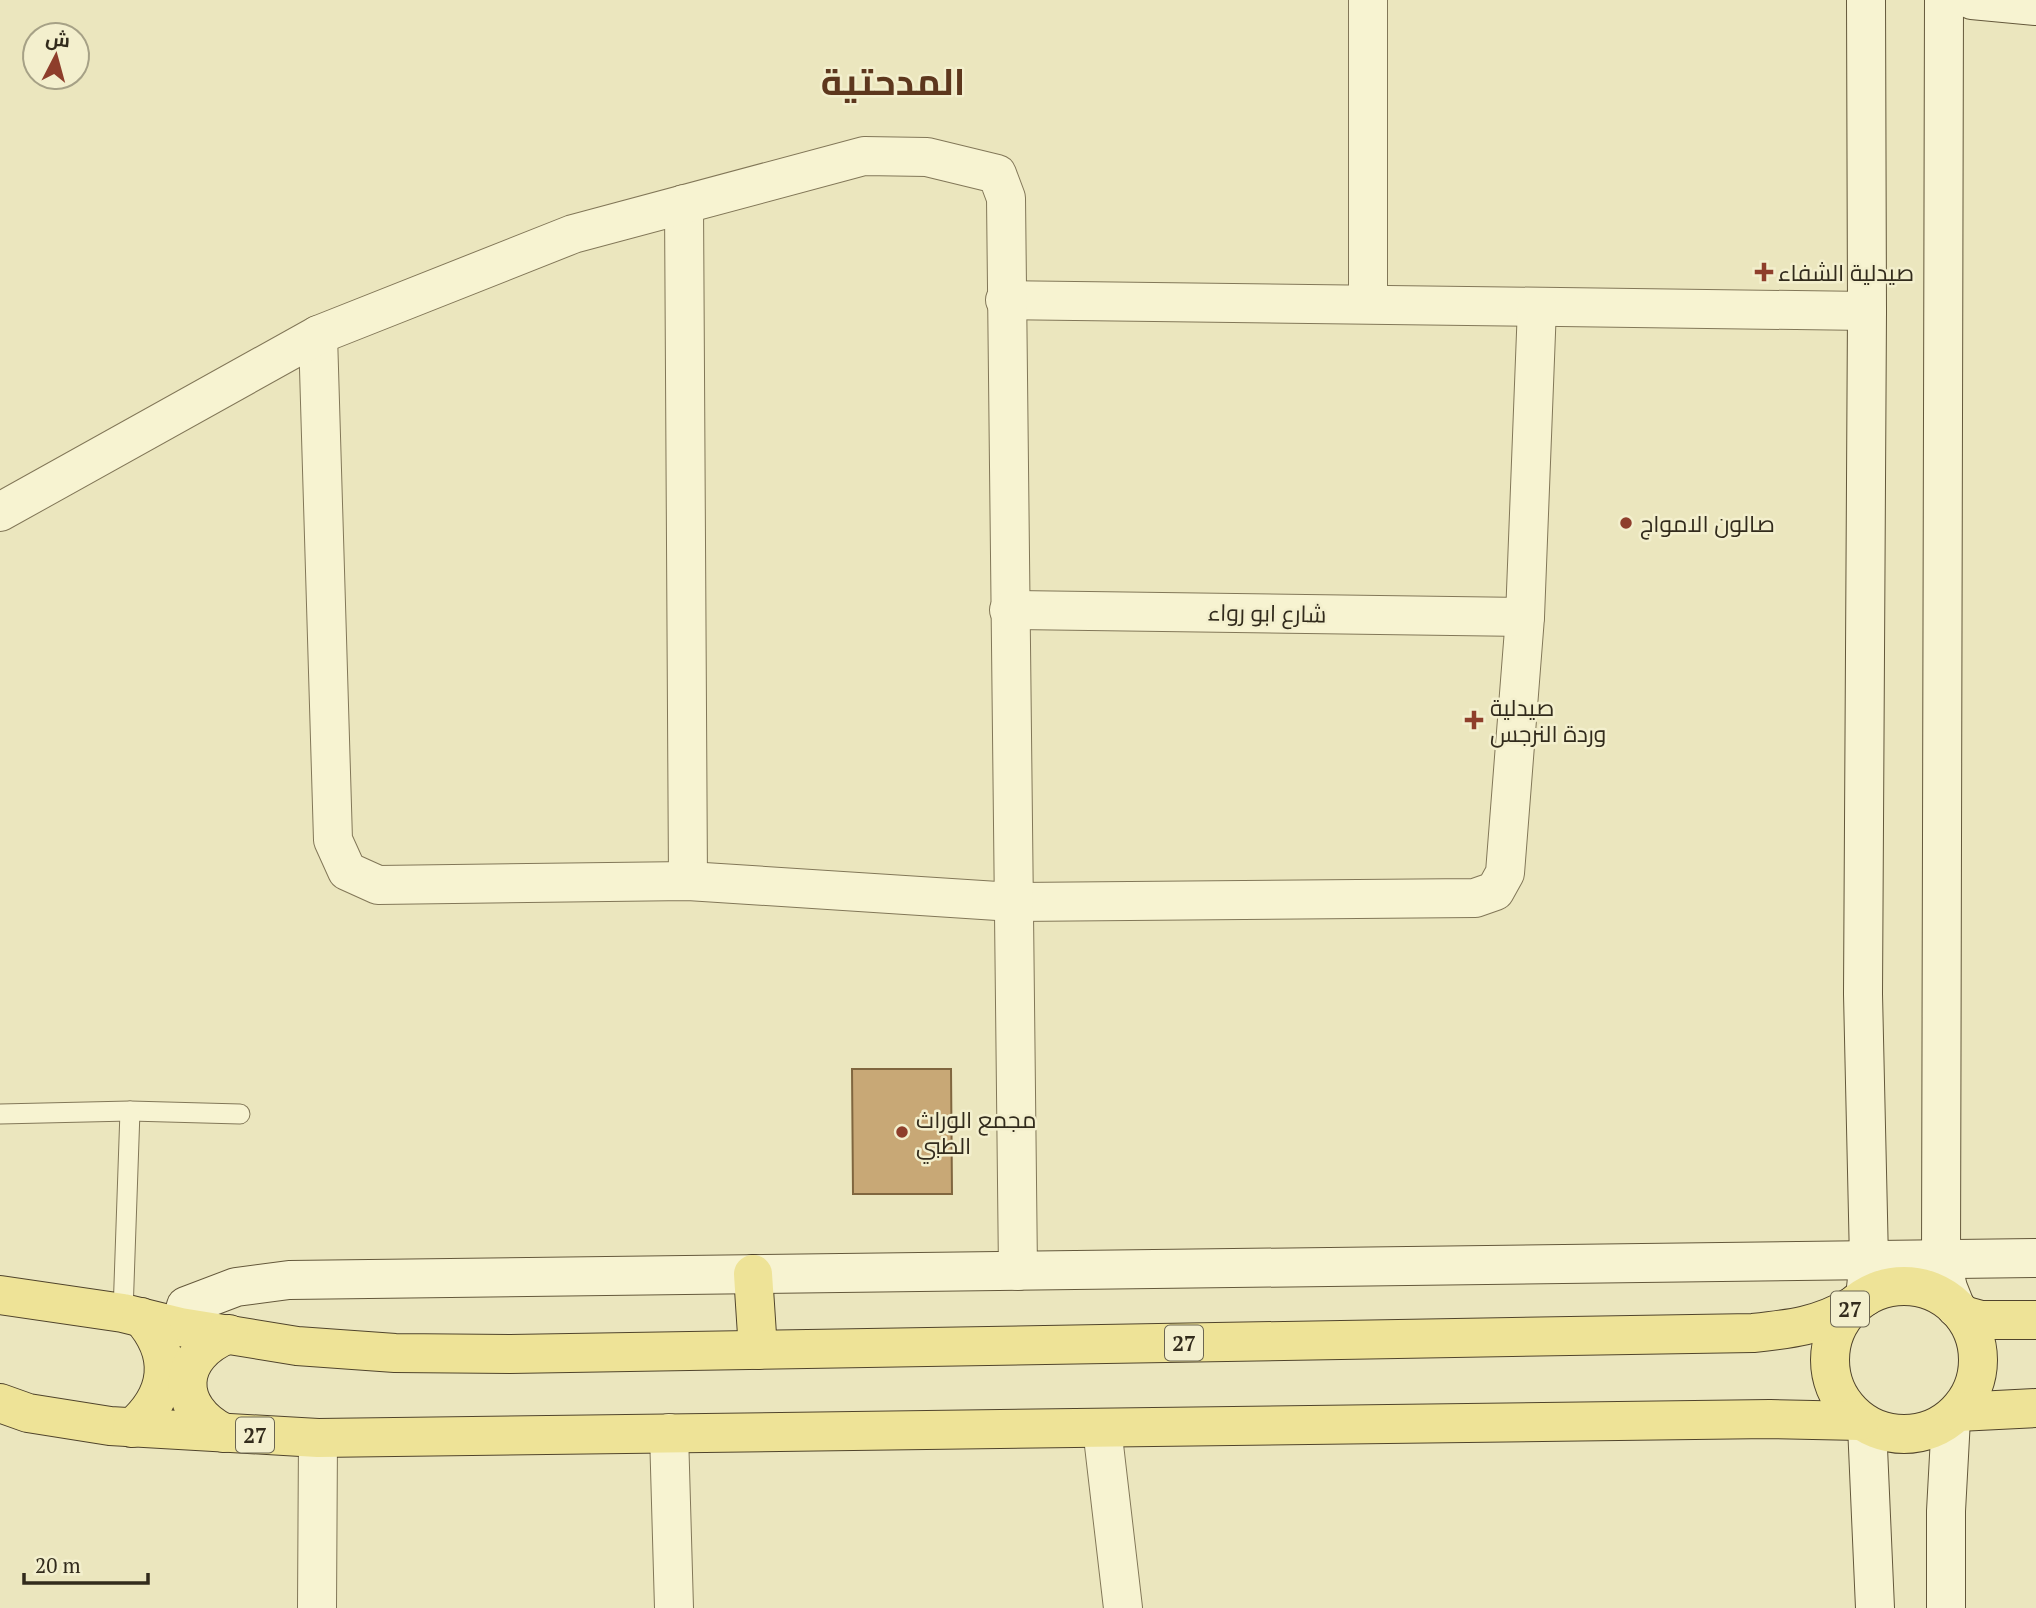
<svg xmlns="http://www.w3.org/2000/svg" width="2036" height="1608" font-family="'PT Serif',Cairo,serif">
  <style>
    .building { fill: #c8a876; stroke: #80663f; stroke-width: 2 }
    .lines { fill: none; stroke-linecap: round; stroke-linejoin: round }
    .lane-casing { stroke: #827758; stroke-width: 21 }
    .street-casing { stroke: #827758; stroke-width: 40 }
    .secondary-casing { stroke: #64583b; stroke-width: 40 }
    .primary-casing { stroke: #50442c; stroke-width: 40 }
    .lane { stroke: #f7f3d1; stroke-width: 19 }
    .street { stroke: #f7f3d1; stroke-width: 38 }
    .secondary { stroke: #f7f3d1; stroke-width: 38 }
    .primary { stroke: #eee397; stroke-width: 38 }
    .poi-dot { fill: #8e3e2b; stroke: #f3efcd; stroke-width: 2.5 }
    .labels { text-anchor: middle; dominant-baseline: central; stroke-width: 5; stroke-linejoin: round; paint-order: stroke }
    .shield { fill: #f3efcd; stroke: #6c6651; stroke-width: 2 }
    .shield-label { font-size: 21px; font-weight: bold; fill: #322b1c }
    .poi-label { font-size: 23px; fill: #322b1c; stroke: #f3efcd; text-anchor: start }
    .street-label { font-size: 23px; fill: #322b1c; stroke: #f3efcd }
    .town-label { font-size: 37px; font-weight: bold; fill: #5d371d; stroke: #f3efcd }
  </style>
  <rect width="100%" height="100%" fill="#ebe6be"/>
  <polygon class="building" points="852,1069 951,1069 952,1194 853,1194"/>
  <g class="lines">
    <g class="lane-casing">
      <g id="lane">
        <polyline points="0,1114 130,1111 240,1114"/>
        <polyline points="123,1313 130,1111"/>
      </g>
    </g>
    <g class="street-casing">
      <g id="street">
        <polyline points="1368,0 1368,304"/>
        <polyline points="684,204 688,881"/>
        <polyline points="1005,300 1867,311"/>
        <polyline points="318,335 333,840 347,871 378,885 688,881 1013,902 1475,898 1495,891 1505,873 1525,617 1537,307"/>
        <polyline points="0,512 318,335 573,234 864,156 927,157 997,174 1006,198 1018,1271"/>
        <polyline points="1009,610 1525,617"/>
        <polyline points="1102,1428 1123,1608"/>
        <polyline points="669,1433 674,1608"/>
        <polyline points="317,1608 318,1438"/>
      </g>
    </g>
    <g class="secondary-casing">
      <g id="secondary">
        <polyline points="1944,0 1941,1259 1948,1288 1956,1308"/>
        <polyline points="1972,0 2036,6"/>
        <polyline points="1865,1297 1869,1260 1863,994 1867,311 1866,0"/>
        <polyline points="180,1327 186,1306 236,1287 289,1280 2036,1258"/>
        <polyline points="1867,1425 1875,1608"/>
        <polyline points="1946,1608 1946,1511 1951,1419"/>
      </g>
    </g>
    <g class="primary-casing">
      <g id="primary">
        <polyline points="753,1274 758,1350"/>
        <circle cx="1904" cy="1360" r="74"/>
        <path d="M0,1295L123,1313L180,1327L297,1346L395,1353L510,1354L1753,1333C1791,1329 1819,1326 1853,1306"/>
        <polyline points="1963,1315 1981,1320 2036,1320"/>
        <polyline points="0,1403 28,1413 110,1426 318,1438 1770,1419 1860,1421"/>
        <polyline points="1958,1412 2036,1408"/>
        <path d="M132,1428C170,1395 175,1355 141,1317"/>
        <path d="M224,1433C173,1407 176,1355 229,1334"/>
      </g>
    </g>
    <use href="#lane" class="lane"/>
    <use href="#street" class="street"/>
    <use href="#secondary" class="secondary"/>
    <use href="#primary" class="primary"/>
  </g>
  <g class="poi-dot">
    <path d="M1760.5 261.5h7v7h7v7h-7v7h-7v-7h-7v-7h7z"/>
    <circle cx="1626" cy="523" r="7"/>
    <path d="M1470.5 709.5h7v7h7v7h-7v7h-7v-7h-7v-7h7z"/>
    <circle cx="902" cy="1132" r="7"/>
  </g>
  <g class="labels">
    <g class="shield">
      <rect x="1831" y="1291.5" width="38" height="35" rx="5"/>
      <rect x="1165" y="1325.5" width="38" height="35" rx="5"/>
      <rect x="236" y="1417.5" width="38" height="35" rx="5"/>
    </g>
    <g class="shield-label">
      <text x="1850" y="1309">27</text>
      <text x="1184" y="1343">27</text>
      <text x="255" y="1435">27</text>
    </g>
    <g class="poi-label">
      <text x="1778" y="272">صيدلية الشفاء</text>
      <text x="1640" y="523">صالون الامواج</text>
      <text x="1490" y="707">صيدلية<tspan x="1490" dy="26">وردة النرجس</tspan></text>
      <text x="916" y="1119">مجمع الوراث<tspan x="916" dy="26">الطبي</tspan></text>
    </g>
    <g class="street-label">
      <text transform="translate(1267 613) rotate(1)">شارع ابو رواء</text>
    </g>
    <g class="town-label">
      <text x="893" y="81">المدحتية</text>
    </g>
  </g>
  <g transform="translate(56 56) rotate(6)"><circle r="33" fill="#f3efcd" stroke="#a6a186" stroke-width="2"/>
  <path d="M0-5L12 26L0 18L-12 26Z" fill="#8e3e2b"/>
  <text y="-10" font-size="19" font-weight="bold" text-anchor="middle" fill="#322b1c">ش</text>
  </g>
  <path d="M24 1573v10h124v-10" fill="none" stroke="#322b1c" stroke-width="3.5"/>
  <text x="35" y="1573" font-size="21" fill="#322b1c" stroke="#f3efcd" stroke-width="5" paint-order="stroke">20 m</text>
</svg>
